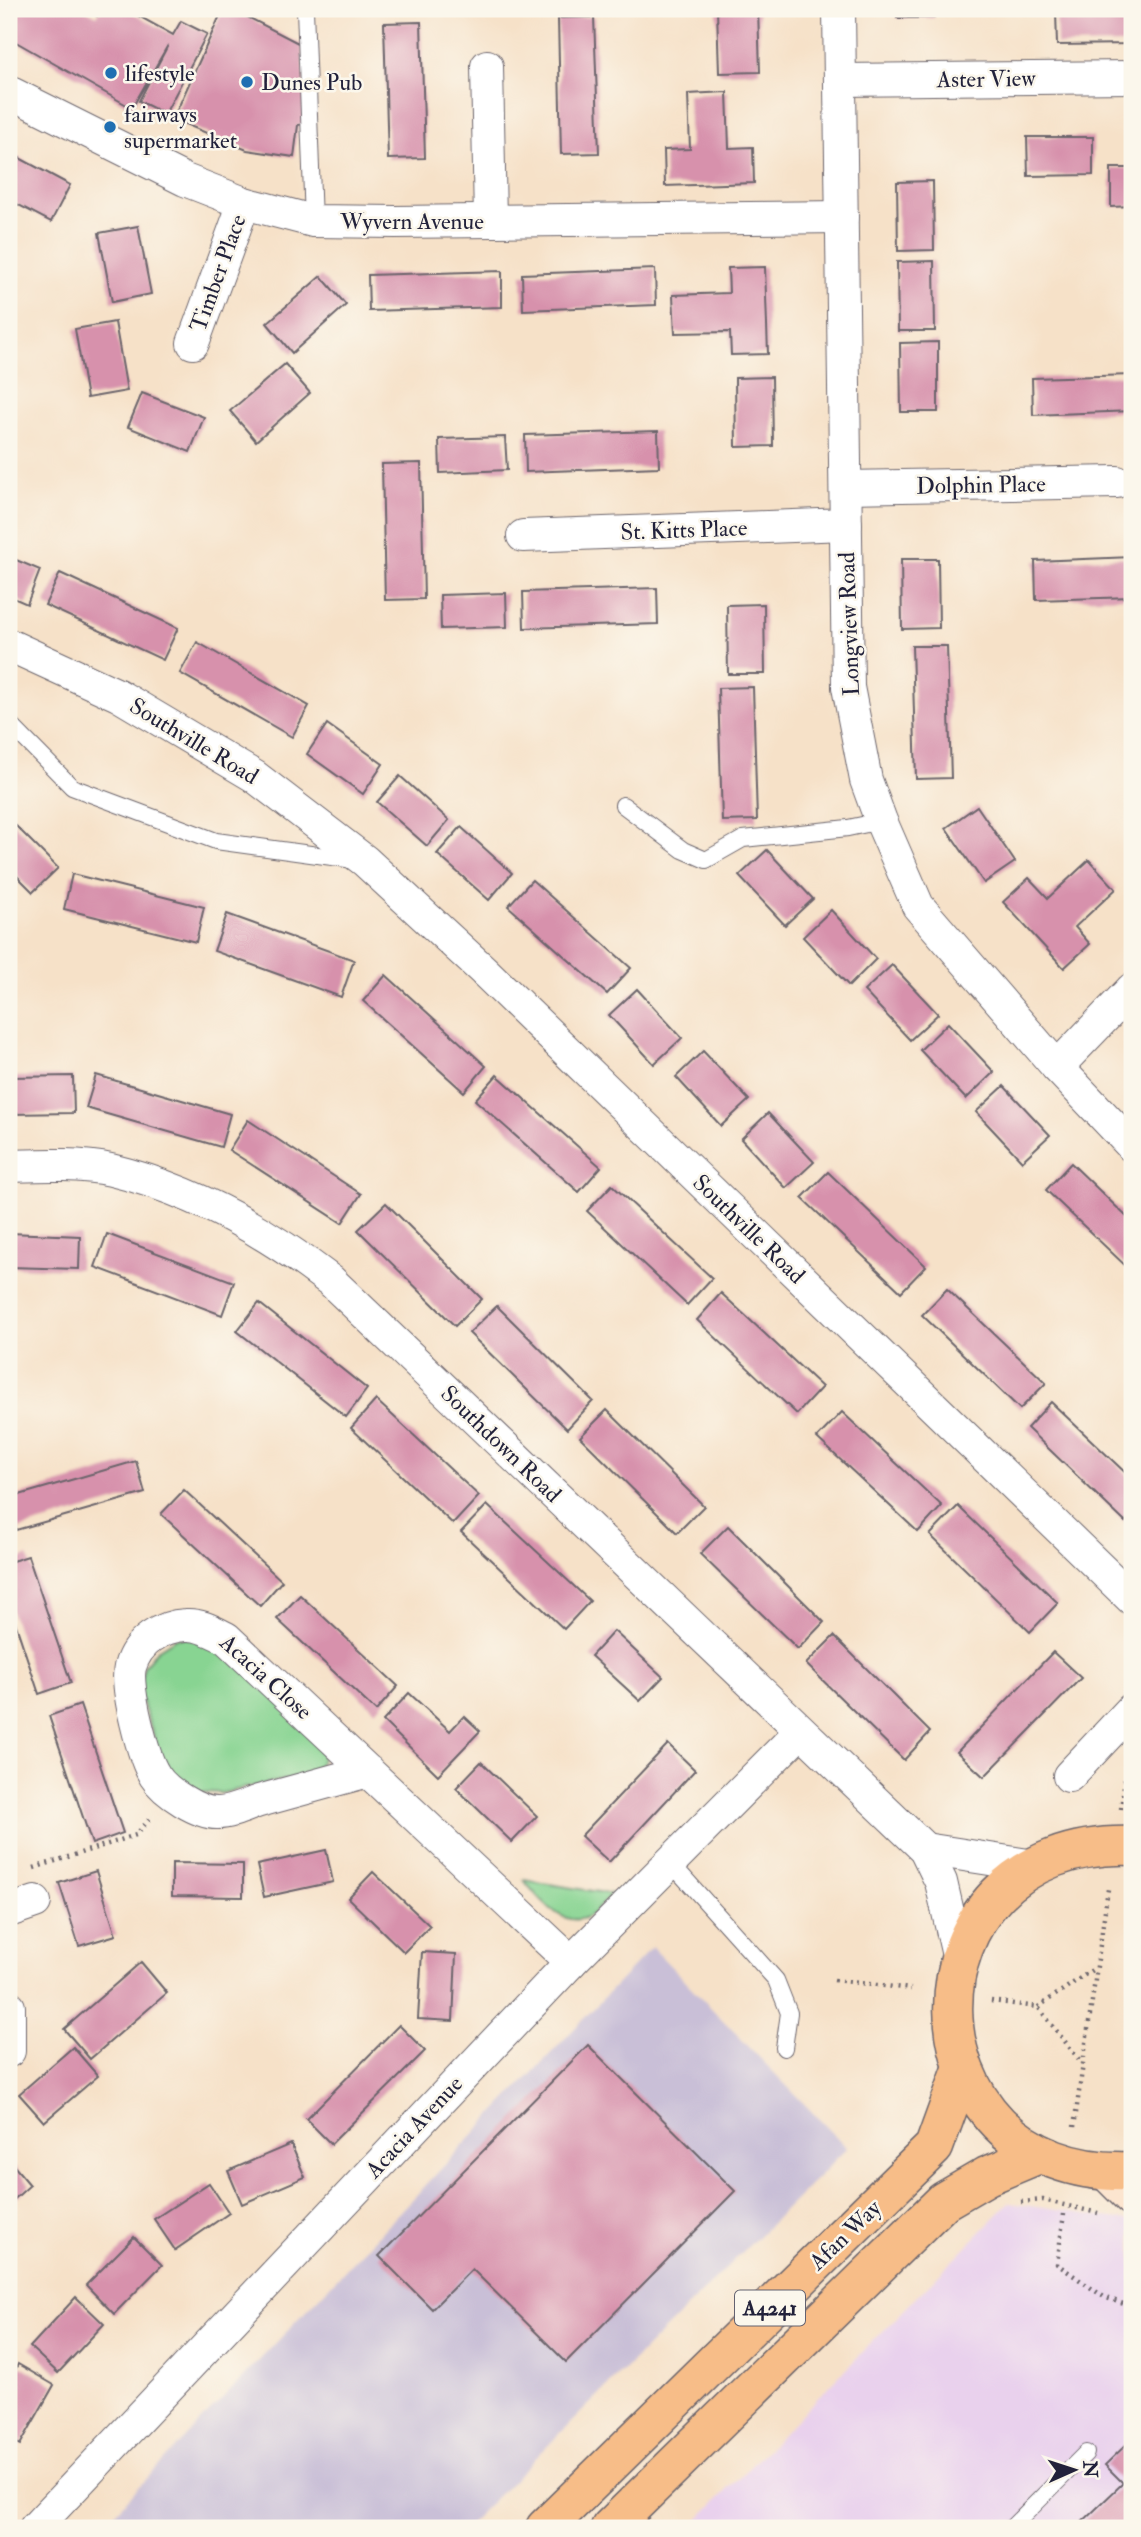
<svg xmlns="http://www.w3.org/2000/svg" width="1141" height="2537" font-family="'IM FELL Double Pica',serif">
  <style>
    .built { fill: #e9d1ed }
    .industrial { fill: #c9bfd7 }
    .green { fill: #88d492; stroke: #557b66; stroke-width: 2 }
    .building { fill: #d791ac }
    .lines { fill: none; stroke-linecap: round; stroke-linejoin: round }
    .lane-casing { stroke: #6c656c; stroke-width: 18 }
    .street-casing { stroke: #6c656c; stroke-width: 34 }
    .secondary-casing { stroke: #6c656c; stroke-width: 41 }
    .primary-casing { stroke: #6c656c; stroke-width: 41 }
    .path { stroke: #6c656c; stroke-width: 4.5; stroke-dasharray: 2 5; stroke-linecap: butt }
    .lane { stroke: #fff; stroke-width: 16 }
    .street { stroke: #fff; stroke-width: 32 }
    .secondary { stroke: #fce5cf; stroke-width: 38 }
    .primary { stroke: #f7bd88; stroke-width: 38 }
    .poi-dot { fill: #1f6fb2; stroke: #fbf7ec; stroke-width: 2.5 }
    .labels { text-anchor: middle; dominant-baseline: central; stroke-width: 5; stroke-linejoin: round; paint-order: stroke }
    .shield { fill: #fbf7ec; stroke: #636270; stroke-width: 2 }
    .shield-label { font-size: 21px; font-weight: bold; fill: #22223b }
    .poi-label { font-size: 23px; fill: #22223b; stroke: #fbf7ec; text-anchor: start }
    .street-label { font-size: 23px; fill: #22223b; stroke: #fbf7ec }
  </style>
  <rect width="100%" height="100%" fill="#fbf7ec"/>
  <filter id="ink" filterUnits="userSpaceOnUse"><feTurbulence type="fractalNoise" baseFrequency=".0143" numOctaves="2"/><feDisplacementMap in="SourceGraphic" scale="14" xChannelSelector="R" yChannelSelector="G"/><feConvolveMatrix kernelMatrix="1 2 1 2 8 2 1 2 1" color-interpolation-filters="sRGB"/></filter>
  <filter id="wash" filterUnits="userSpaceOnUse"><feTurbulence type="fractalNoise" baseFrequency=".00686" numOctaves="4" result="noise"/><feDisplacementMap in="SourceGraphic" scale="28" xChannelSelector="R" yChannelSelector="G"/><feGaussianBlur stdDeviation="1.57" result="paint"/><feColorMatrix in="noise" values="0 0 0 0 0 0 0 0 0 0 0 0 0 0 0 0 0 1.4 0 .05"/><feComposite in="paint" operator="in"/></filter>
  <g filter="url(#wash)">
    <rect width="100%" height="100%" fill="#f6e1c8"/>
    <polygon class="built" points="1009,2203 1132,2221 1132,2528 690,2528"/>
    <polygon class="industrial" points="652,1947 847,2148 465,2528 100,2528"/>
    <g class="green">
      <path d="M208,1636L323,1744C323,1760 322,1766 307,1775L222,1793L199,1792L165,1769L138,1690L144,1666L157,1650L176,1638Z"/>
      <path d="M524,1880L611,1894C605,1900 599,1909 592,1914C565,1933 538,1898 524,1880Z"/>
    </g>
    <g id="blocks">
      <g class="building">
        <polygon points="9,9 84,9 97,16 101,9 126,9 173,35 181,21 207,34 165,114 139,101 168,45 132,108 9,38"/>
        <polygon points="223,9 232,9 302,45 307,123 298,125 294,157 247,150 173,119"/>
        <polygon points="717,9 758,9 760,72 719,73"/>
        <rect x="897" y="9" width="37" height="9"/>
        <polygon points="1132,10 1132,44 1057,45 1056,11"/>
        <polygon points="594,17 599,153 561,154 558,18"/>
        <polygon points="421,22 425,158 388,159 384,23"/>
        <polygon points="727,92 729,148 753,147 754,183 665,186 664,150 690,149 688,94"/>
        <polygon points="1027,137 1093,137 1093,175 1028,176"/>
        <polygon points="12,154 70,185 51,222 9,200 9,160"/>
        <polygon points="1111,168 1132,168 1132,206 1111,207"/>
        <polygon points="933,181 934,250 898,251 897,182"/>
        <polygon points="138,226 151,294 112,302 99,233"/>
        <polygon points="934,261 935,331 898,331 897,262"/>
        <polygon points="765,267 768,354 731,355 730,332 675,333 673,295 729,293 728,268"/>
        <polygon points="655,269 656,305 523,310 522,274"/>
        <polygon points="502,271 502,307 369,311 368,275"/>
        <polygon points="321,276 346,305 292,353 267,323"/>
        <polygon points="115,322 127,391 87,398 75,329"/>
        <polygon points="938,342 938,412 901,412 900,343"/>
        <polygon points="285,364 310,393 256,441 230,411"/>
        <polygon points="1132,375 1132,411 1033,415 1032,378"/>
        <polygon points="772,377 773,446 736,447 735,378"/>
        <polygon points="142,393 204,417 190,452 128,427"/>
        <polygon points="658,431 659,467 526,472 525,435"/>
        <polygon points="505,437 507,470 440,473 439,439"/>
        <polygon points="421,463 424,599 385,600 382,464"/>
        <polygon points="9,557 40,570 27,604 9,596"/>
        <polygon points="1132,557 1132,597 1036,600 1035,561"/>
        <polygon points="901,559 938,559 939,628 902,629"/>
        <polygon points="60,573 178,628 163,660 45,605"/>
        <polygon points="657,588 658,624 524,628 523,592"/>
        <polygon points="506,593 507,627 441,629 440,595"/>
        <polygon points="764,604 765,674 728,674 727,605"/>
        <polygon points="197,642 309,706 292,737 180,673"/>
        <polygon points="912,646 947,646 951,778 916,779"/>
        <polygon points="753,687 757,820 722,821 718,688"/>
        <polygon points="327,724 383,764 363,794 307,754"/>
        <polygon points="400,776 449,820 427,846 377,802"/>
        <polygon points="977,806 1015,862 984,883 946,828"/>
        <polygon points="9,819 58,868 33,892 9,868"/>
        <polygon points="461,827 512,873 489,900 437,854"/>
        <polygon points="767,850 813,899 785,925 739,876"/>
        <polygon points="1089,860 1116,889 1075,927 1090,944 1064,968 1003,902 1029,878 1048,898"/>
        <polygon points="72,874 204,907 196,942 64,909"/>
        <polygon points="532,880 631,968 607,994 508,906"/>
        <polygon points="831,910 876,959 849,986 803,937"/>
        <polygon points="227,914 354,960 341,997 214,951"/>
        <polygon points="892,965 938,1014 910,1040 864,991"/>
        <polygon points="386,975 486,1066 464,1092 363,1001"/>
        <polygon points="637,989 682,1038 654,1064 609,1015"/>
        <polygon points="948,1023 994,1072 966,1099 920,1050"/>
        <polygon points="703,1051 749,1100 721,1126 676,1077"/>
        <polygon points="96,1075 230,1114 221,1147 86,1108"/>
        <polygon points="497,1075 601,1167 579,1192 475,1100"/>
        <polygon points="73,1076 74,1113 9,1114 9,1077"/>
        <polygon points="1004,1086 1050,1135 1022,1161 976,1112"/>
        <polygon points="768,1113 814,1162 786,1188 741,1139"/>
        <polygon points="248,1120 361,1194 342,1223 229,1150"/>
        <polygon points="1071,1163 1132,1222 1132,1272 1046,1190"/>
        <polygon points="828,1172 926,1266 901,1292 802,1198"/>
        <polygon points="612,1185 712,1278 687,1305 587,1211"/>
        <polygon points="386,1203 482,1299 455,1326 358,1230"/>
        <polygon points="9,1233 80,1236 79,1269 9,1267"/>
        <polygon points="107,1234 234,1282 222,1315 95,1267"/>
        <polygon points="947,1289 1046,1383 1020,1409 922,1315"/>
        <polygon points="721,1293 822,1387 797,1414 697,1320"/>
        <polygon points="259,1303 367,1389 346,1417 237,1331"/>
        <polygon points="497,1306 593,1401 567,1429 469,1333"/>
        <polygon points="376,1400 479,1496 453,1524 351,1428"/>
        <polygon points="1051,1402 1132,1479 1132,1514 1125,1522 1027,1428"/>
        <polygon points="607,1410 704,1506 677,1533 580,1437"/>
        <polygon points="842,1412 942,1506 918,1532 817,1438"/>
        <polygon points="136,1461 145,1493 16,1530 9,1498"/>
        <polygon points="184,1490 282,1581 260,1606 161,1514"/>
        <polygon points="487,1505 590,1601 564,1629 461,1532"/>
        <polygon points="958,1506 1058,1603 1030,1632 930,1535"/>
        <polygon points="728,1526 824,1622 798,1649 700,1554"/>
        <polygon points="28,1556 71,1683 39,1694 9,1604 9,1562"/>
        <polygon points="300,1595 398,1686 376,1711 277,1619"/>
        <polygon points="614,1631 663,1677 640,1701 591,1656"/>
        <polygon points="834,1636 930,1732 904,1760 806,1664"/>
        <polygon points="1053,1652 1081,1678 984,1777 957,1752"/>
        <polygon points="409,1693 450,1731 464,1716 480,1731 438,1775 383,1721"/>
        <polygon points="80,1705 123,1833 92,1844 49,1716"/>
        <polygon points="668,1744 695,1770 609,1862 581,1836"/>
        <polygon points="481,1762 537,1816 512,1842 456,1788"/>
        <polygon points="326,1850 333,1882 264,1897 257,1865"/>
        <polygon points="172,1863 243,1864 243,1897 172,1896"/>
        <polygon points="96,1871 116,1935 79,1946 59,1883"/>
        <polygon points="373,1872 430,1926 404,1952 348,1898"/>
        <polygon points="422,1952 456,1954 453,2021 418,2019"/>
        <polygon points="141,1962 167,1993 90,2059 64,2029"/>
        <polygon points="399,2025 425,2051 331,2144 306,2119"/>
        <polygon points="588,2045 735,2191 566,2362 472,2269 432,2309 379,2256"/>
        <polygon points="73,2047 98,2076 44,2122 19,2094"/>
        <polygon points="291,2144 305,2177 242,2204 228,2171"/>
        <polygon points="9,2160 30,2185 9,2204"/>
        <polygon points="209,2183 229,2213 175,2250 154,2219"/>
        <polygon points="134,2237 162,2265 114,2314 86,2285"/>
        <polygon points="76,2297 104,2324 58,2373 30,2347"/>
        <polygon points="18,2364 54,2385 20,2445 9,2439 9,2381"/>
        <polygon points="1132,2439 1132,2528 1076,2528 1123,2483 1105,2465"/>
      </g>
    </g>
  </g>
  <g filter="url(#ink)">
    <use href="#blocks" fill-opacity="0" stroke="#6c656c" stroke-width="2"/>
    <g class="lines">
      <g class="lane-casing">
        <g id="lane">
          <polyline points="305,9 313,221"/>
          <polyline points="9,723 72,787 216,841 354,860"/>
          <polyline points="623,805 683,850 706,860 743,839 848,828 881,821"/>
          <polyline points="670,1862 776,1980 789,2013 784,2048"/>
          <polyline points="1011,2528 1086,2453"/>
        </g>
      </g>
      <g class="street-casing">
        <g id="street">
          <polyline points="839,9 848,687 866,780 881,821 918,906 1057,1067 1132,1146"/>
          <polyline points="487,66 490,221"/>
          <polyline points="840,80 1132,77"/>
          <polyline points="9,92 185,180 244,203 313,221 395,222 842,217"/>
          <polyline points="193,343 244,203"/>
          <polyline points="846,487 1117,482"/>
          <polyline points="523,536 846,524"/>
          <polyline points="9,645 118,695 254,776 365,861 483,970 1132,1599"/>
          <polyline points="1057,1067 1132,989"/>
          <path d="M9,1166C40,1165 80,1163 111,1170C191,1189 267,1232 331,1281L925,1849L941,1882L959,1960"/>
          <path d="M368,1771C332,1781 296,1791 259,1801C247,1805 231,1813 218,1813C199,1814 165,1792 155,1776C143,1758 125,1687 130,1667C137,1642 161,1626 186,1625C200,1624 214,1632 226,1638L571,1962"/>
          <polyline points="1069,1776 1132,1709"/>
          <polyline points="925,1849 1035,1866"/>
          <polyline points="9,1911 35,1902"/>
          <polyline points="9,2007 9,2051"/>
          <polyline points="35,2528 571,1962 800,1732"/>
        </g>
      </g>
      <g class="secondary-casing">
        <polyline id="secondary" points="1108,2172 1132,2196"/>
      </g>
      <g class="primary-casing">
        <g id="primary">
          <path d="M1132,1846C891,1838 896,2181 1132,2171"/>
          <polyline points="545,2528 934,2147 963,2067"/>
          <polyline points="610,2528 944,2201 987,2176 1039,2154"/>
        </g>
      </g>
      <g class="path">
        <polyline points="1121,1809 1127,1763"/>
        <polyline points="34,1868 136,1835 151,1817"/>
        <polyline points="834,1980 911,1989"/>
        <polyline points="991,2001 1038,2007 1081,2062"/>
        <polyline points="1038,2007 1095,1968"/>
        <polyline points="1074,2127 1108,1889"/>
        <polyline points="1021,2202 1043,2200 1098,2213"/>
        <polyline points="1064,2214 1057,2264 1104,2297 1132,2307"/>
      </g>
      <use href="#lane" class="lane"/>
      <use href="#street" class="street"/>
      <use href="#secondary" class="secondary"/>
      <use href="#primary" class="primary"/>
    </g>
  </g>
  <g class="poi-dot">
    <circle cx="111" cy="73" r="7"/>
    <circle cx="247" cy="82" r="7"/>
    <circle cx="110" cy="127" r="7"/>
  </g>
  <g class="labels">
    <rect class="shield" x="735" y="2290.5" width="70" height="35" rx="5"/>
    <g class="shield-label">
      <text x="770" y="2308">A4241</text>
    </g>
    <g class="poi-label">
      <text x="125" y="73">lifestyle</text>
      <text x="261" y="82">Dunes Pub</text>
      <text x="124" y="114">fairways<tspan x="124" dy="26">supermarket</tspan></text>
    </g>
    <g class="street-label">
      <text transform="translate(986 79) rotate(-1)">Aster View</text>
      <text x="412" y="221">Wyvern Avenue</text>
      <text transform="translate(218 273) rotate(-70)">Timber Place</text>
      <text transform="translate(981 485) rotate(-1)">Dolphin Place</text>
      <text transform="translate(684 530) rotate(-2)">St. Kitts Place</text>
      <text transform="translate(849 624) rotate(-92)">Longview Road</text>
      <text transform="translate(194 741) rotate(31)">Southville Road</text>
      <text transform="translate(749 1229) rotate(44)">Southville Road</text>
      <text transform="translate(501 1444) rotate(44)">Southdown Road</text>
      <text transform="translate(266 1677) rotate(42)">Acacia Close</text>
      <text transform="translate(414 2127) rotate(-47)">Acacia Avenue</text>
      <text transform="translate(845 2235) rotate(-44)">Afan Way</text>
    </g>
  </g>
  <rect width="1141" height="2537" fill="none" stroke="#fbf7ec" stroke-width="35"/>
  <g transform="translate(1074 2470) rotate(87)" stroke="#fbf7ec" stroke-width="5" paint-order="stroke">
  <path d="M0-5L12 26L0 18L-12 26Z" fill="#22223b"/>
  <text y="-10" font-size="19" font-weight="bold" text-anchor="middle" fill="#22223b">N</text>
  </g>
</svg>
